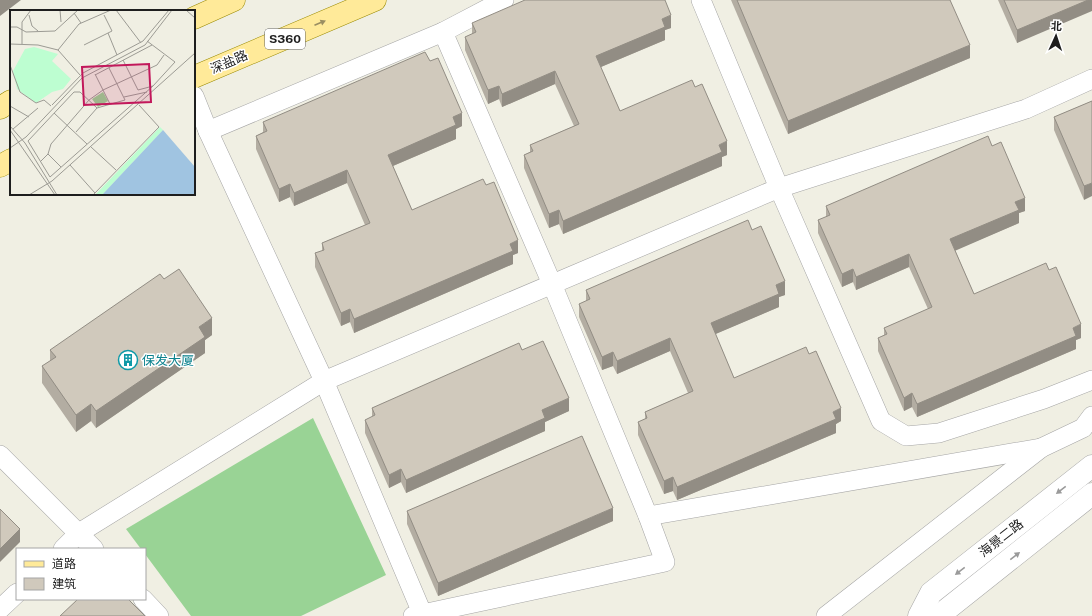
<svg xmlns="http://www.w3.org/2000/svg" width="1092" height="616" font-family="'Public Sans','Noto Sans SC',sans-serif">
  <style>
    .forest { fill: #99d395 }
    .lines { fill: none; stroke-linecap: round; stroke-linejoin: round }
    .minor-casing { stroke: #a5a5a5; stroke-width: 20 }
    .tertiary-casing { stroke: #a5a5a5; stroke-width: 23 }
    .primary-casing { stroke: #988900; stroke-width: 23 }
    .minor { stroke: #fff; stroke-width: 19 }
    .tertiary { stroke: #fff; stroke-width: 22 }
    .primary { stroke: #ffea99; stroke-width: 22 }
    .wall { fill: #b3ada2 }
    .shaded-wall { fill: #928d84 }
    .building { fill: #d0c9bc; stroke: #928d84 }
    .oneway { fill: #9a8e62 }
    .oneway2 { fill: #9a9a9a }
    .labels { text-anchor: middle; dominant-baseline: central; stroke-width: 3; stroke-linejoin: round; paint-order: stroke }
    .shield { fill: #fff; stroke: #626262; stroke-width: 1 }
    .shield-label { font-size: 12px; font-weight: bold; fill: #1e1e1e }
    .street-label { font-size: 13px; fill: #1e1e1e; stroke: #fff }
    .culture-label { font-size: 13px; fill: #0d838f; stroke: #fff; text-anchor: start }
    .inset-road { fill: none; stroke: #9c9b94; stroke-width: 1 }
    .view { fill: #c2185b; fill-opacity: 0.15; stroke: #c2185b; stroke-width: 2 }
    .inset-edge { fill: none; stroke: #1e1e1e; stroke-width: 2 }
  </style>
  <rect width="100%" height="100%" fill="#f0efe3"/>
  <polygon class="forest" points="313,418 386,575 301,616 191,616 145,554 145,549 141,549 126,529"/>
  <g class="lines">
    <g class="minor-casing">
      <g id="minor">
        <polyline points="701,0 779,188 881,421 906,436 939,433 1044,399 1092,380"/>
        <polyline points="194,96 208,131 324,381 422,613"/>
        <polyline points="208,131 443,32 504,0"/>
        <polyline points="0,455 94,549"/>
        <polyline points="648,516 1041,448"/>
        <polyline points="63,549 79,533 324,381 779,188 1026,109 1092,79"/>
        <polyline points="143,599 159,616"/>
        <polyline points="0,609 17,593"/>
        <polyline points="413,616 665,562 648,516 552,284 443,32"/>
        <polyline points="826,616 1041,448 1083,428 1092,416"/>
      </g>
    </g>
    <g class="tertiary-casing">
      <g id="tertiary">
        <polyline points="919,616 931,593 1092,466"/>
        <polyline points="942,616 946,610 1092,494"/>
      </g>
    </g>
    <g class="primary-casing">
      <g id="primary">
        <polyline points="194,18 234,0"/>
        <polyline points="194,77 375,0"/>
        <polyline points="0,108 11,101"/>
        <polyline points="0,166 11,160"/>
      </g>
    </g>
    <use href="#minor" class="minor"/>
    <use href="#tertiary" class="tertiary"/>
    <use href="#primary" class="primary"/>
  </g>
  <g class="wall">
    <polygon points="731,0 950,0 970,58 788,134"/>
    <polygon points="998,0 1092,0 1017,43"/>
    <polygon points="472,23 671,28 665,30 665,40 601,67 620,111 727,155 722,157 722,166 563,234 559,224 549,228 524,168 524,155 530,152 530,145 574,126 555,84 502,107 499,99 488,104 465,50 465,37 472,34"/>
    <polygon points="430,61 462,126 456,129 456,139 393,166 412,210 518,253 513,255 513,264 354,333 350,322 341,326 315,267 315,253 322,251 322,243 365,225 347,183 294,206 290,197 279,202 256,149 256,136 263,132 263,122"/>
    <polygon points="1092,101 1084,200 1054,130 1054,117"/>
    <polygon points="992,146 1025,211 1019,213 1019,223 955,250 974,294 1081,338 1076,340 1076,349 917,417 912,407 904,411 878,351 878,338 884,335 884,328 928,309 909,267 856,290 853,282 842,287 818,233 818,220 826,217 826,206"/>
    <polygon points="752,230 785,295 779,297 779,307 715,334 734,378 841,421 836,424 836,433 677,500 673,491 664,494 638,435 638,422 645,419 645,412 688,393 670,351 617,374 613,366 602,370 579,317 579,304 586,301 586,290"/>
    <polygon points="164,279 212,335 205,340 205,353 96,428 91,421 76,432 42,383 42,366 50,361 50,350"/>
    <polygon points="522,350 569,411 545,422 545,431 406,493 401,482 389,488 365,433 365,420 372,417 372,408"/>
    <polygon points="407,511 613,521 438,596 407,524"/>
  </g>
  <g class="shaded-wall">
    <polygon points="0,0 21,0 0,16"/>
    <polygon points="1088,0 1092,0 1092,11 1017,43 1017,30"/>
    <polygon points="671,15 671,28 665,30 665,40 596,69 596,56 662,19"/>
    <polygon points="970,45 970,58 788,134 788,121"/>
    <polygon points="555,71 555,84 502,107 502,94"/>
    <polygon points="499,86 499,99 488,104 488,90"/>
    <polygon points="462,113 462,126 456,129 456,139 388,168 388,155 453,117"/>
    <polygon points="727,141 727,155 722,157 722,166 563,234 563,221 719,145"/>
    <polygon points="347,170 347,183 294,206 294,193"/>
    <polygon points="1092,183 1092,196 1084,200 1084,186"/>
    <polygon points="290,184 290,197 279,202 279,189"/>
    <polygon points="1025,198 1025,211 1019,213 1019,223 950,253 950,239 1015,202"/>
    <polygon points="559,210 559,224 549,228 549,214"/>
    <polygon points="518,240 518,253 513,255 513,264 354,333 354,319"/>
    <polygon points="909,254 909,267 856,290 856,277"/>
    <polygon points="853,269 853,282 842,287 842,274"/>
    <polygon points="785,281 785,295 779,297 779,307 711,336 711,323 776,285"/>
    <polygon points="350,309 350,322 341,326 341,313"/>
    <polygon points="212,318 212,335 205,340 205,353 96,428 96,411 199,327"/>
    <polygon points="1081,324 1081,338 1076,340 1076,349 917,417 917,404"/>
    <polygon points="670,338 670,351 617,374 617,361"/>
    <polygon points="613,352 613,366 602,370 602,357"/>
    <polygon points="912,393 912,407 904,411 904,398"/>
    <polygon points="569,398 569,411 545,422 545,431 406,493 406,480 542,410"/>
    <polygon points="91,404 91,421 76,432 76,415"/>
    <polygon points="841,408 841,421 836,424 836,433 677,500 677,487"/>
    <polygon points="401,469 401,482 389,488 389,475"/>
    <polygon points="673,477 673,491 664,494 664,481"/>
    <polygon points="613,508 613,521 438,596 438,583"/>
    <polygon points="20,529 20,542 0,562 0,549"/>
  </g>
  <g class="building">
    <polygon points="525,0 665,0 671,15 662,19 665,27 596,56 620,111 692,80 695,87 702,84 727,141 719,145 722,152 563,221 559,210 549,214 524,155 533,151 530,145 579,124 555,71 502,94 499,86 488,90 465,37 476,32 472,23"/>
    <polygon points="737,0 950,0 970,45 788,121"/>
    <polygon points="1004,0 1088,0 1017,30"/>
    <polygon points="425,52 430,61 438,58 462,113 453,117 456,125 388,155 412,210 483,179 486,185 494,182 518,240 510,244 513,251 354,319 350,309 341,313 315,253 324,250 322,243 370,223 347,170 294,193 290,184 279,189 256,136 267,131 263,122"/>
    <polygon points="1092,101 1092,183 1084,186 1054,117"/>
    <polygon points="988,136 992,146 1001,142 1025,198 1015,202 1019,210 950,239 974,294 1046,263 1049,270 1056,267 1081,324 1073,328 1076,336 917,404 912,393 904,398 878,338 887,334 884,328 932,307 909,254 856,277 853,269 842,274 818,220 830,215 826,206"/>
    <polygon points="748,220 752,230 761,226 785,281 776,285 779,294 711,323 734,378 806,347 809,354 816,351 841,408 833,412 836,419 677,487 673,477 664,481 638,422 647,418 645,412 693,391 670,338 617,361 613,352 602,357 579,304 590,299 586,290"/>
    <polygon points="179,269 212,318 199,327 205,337 96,411 91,404 76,415 42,366 56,357 50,350 160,274 164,279"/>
    <polygon points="543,341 569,398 542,410 545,418 406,480 401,469 389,475 365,420 375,415 372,408 519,343 522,350"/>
    <polygon points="582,436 613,508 438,583 407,511"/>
    <polygon points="0,509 20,529 0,549"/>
    <polygon points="78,599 128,599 145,616 60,616"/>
  </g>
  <defs><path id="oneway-solid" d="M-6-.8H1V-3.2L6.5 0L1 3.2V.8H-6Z"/></defs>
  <use class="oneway" href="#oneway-solid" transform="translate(320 23) rotate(-23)"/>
  <g class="oneway2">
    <use href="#oneway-solid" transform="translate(1061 490) rotate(142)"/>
    <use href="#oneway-solid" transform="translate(1015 556) rotate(-38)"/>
    <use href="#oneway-solid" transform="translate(960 571) rotate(142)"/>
  </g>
  <defs>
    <g id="building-ring" transform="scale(1)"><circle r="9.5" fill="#fff" stroke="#0f9aa8" stroke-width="1.5"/><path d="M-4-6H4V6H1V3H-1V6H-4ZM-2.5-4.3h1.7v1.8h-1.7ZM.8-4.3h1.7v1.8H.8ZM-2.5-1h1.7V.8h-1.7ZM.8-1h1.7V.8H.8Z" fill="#0f9aa8"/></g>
  </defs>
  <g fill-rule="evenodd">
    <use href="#building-ring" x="128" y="360"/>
  </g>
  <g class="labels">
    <rect class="shield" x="265" y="29" width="40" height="20" rx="3"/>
    <g class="shield-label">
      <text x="285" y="39">S360</text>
    </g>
    <g class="street-label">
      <text transform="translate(229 62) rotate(-23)">深盐路</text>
      <text transform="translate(1001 538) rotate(-38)">海景二路</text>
    </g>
    <g class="culture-label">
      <text x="142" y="360">保发大厦</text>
    </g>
  </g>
  <g transform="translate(10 10)">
    <rect width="185" height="185" fill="#f0efe3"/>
    <path d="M93,82L98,91L88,97L82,89Z" fill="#99d395"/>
    <path d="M24,37L48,44L42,51L61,69L53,79L42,82L26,93L7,79L3,61L15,39ZM150,117L153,120L92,185H85Z" fill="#bdfed1"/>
    <path d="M153,120L185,157V185H92Z" fill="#a0c4e1"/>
    <path class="inset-road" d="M50,0L51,12M106,0L131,33M176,0L185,8M64,3L71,13M19,5L22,16L28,21M0,17H7L16,22L45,21L68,0M98,23L107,45M0,34L28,35L48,40L69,14L101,0M12,34V12L21,0M74,35L102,21L94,5M48,40L70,65M113,50L128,80L143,76L165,52L137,31M0,55L10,82L26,93L34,90L41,96M85,64L100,94M85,65L142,35M114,87L137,82M42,95L73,63L133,31L159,0M0,96L19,107M87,98L70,82H64L18,131L40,167L143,76M44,103L77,134M0,116L15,133L47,185M3,119L28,98M0,120L45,185M66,122L87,98L115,90L99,58M81,137L106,160M0,138L16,127L72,68L135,35L162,0M38,144L51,157M31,151L38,144L41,134L79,90L93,80L147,55L154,45M60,155L85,183M19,185L42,171L185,43M83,185L149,117L129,95"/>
    <path class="view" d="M139,54L141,92L74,95L72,57Z"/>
    <rect width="185" height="185" class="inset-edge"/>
  </g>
  <rect x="16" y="548" width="130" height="52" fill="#ffffff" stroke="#a5a5a5"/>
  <rect x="24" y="561" width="20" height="6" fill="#ffea99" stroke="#a5a5a5"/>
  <text x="52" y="568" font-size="12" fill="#1e1e1e">道路</text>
  <rect x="24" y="578" width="20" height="12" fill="#d0c9bc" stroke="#a5a5a5"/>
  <text x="52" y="588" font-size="12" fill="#1e1e1e">建筑</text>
  <g transform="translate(1056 36) rotate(3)" stroke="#ffffff" stroke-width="3" paint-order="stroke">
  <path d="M0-3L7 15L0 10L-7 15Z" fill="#1e1e1e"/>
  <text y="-6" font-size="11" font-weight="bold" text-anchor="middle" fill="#1e1e1e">北</text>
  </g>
</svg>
